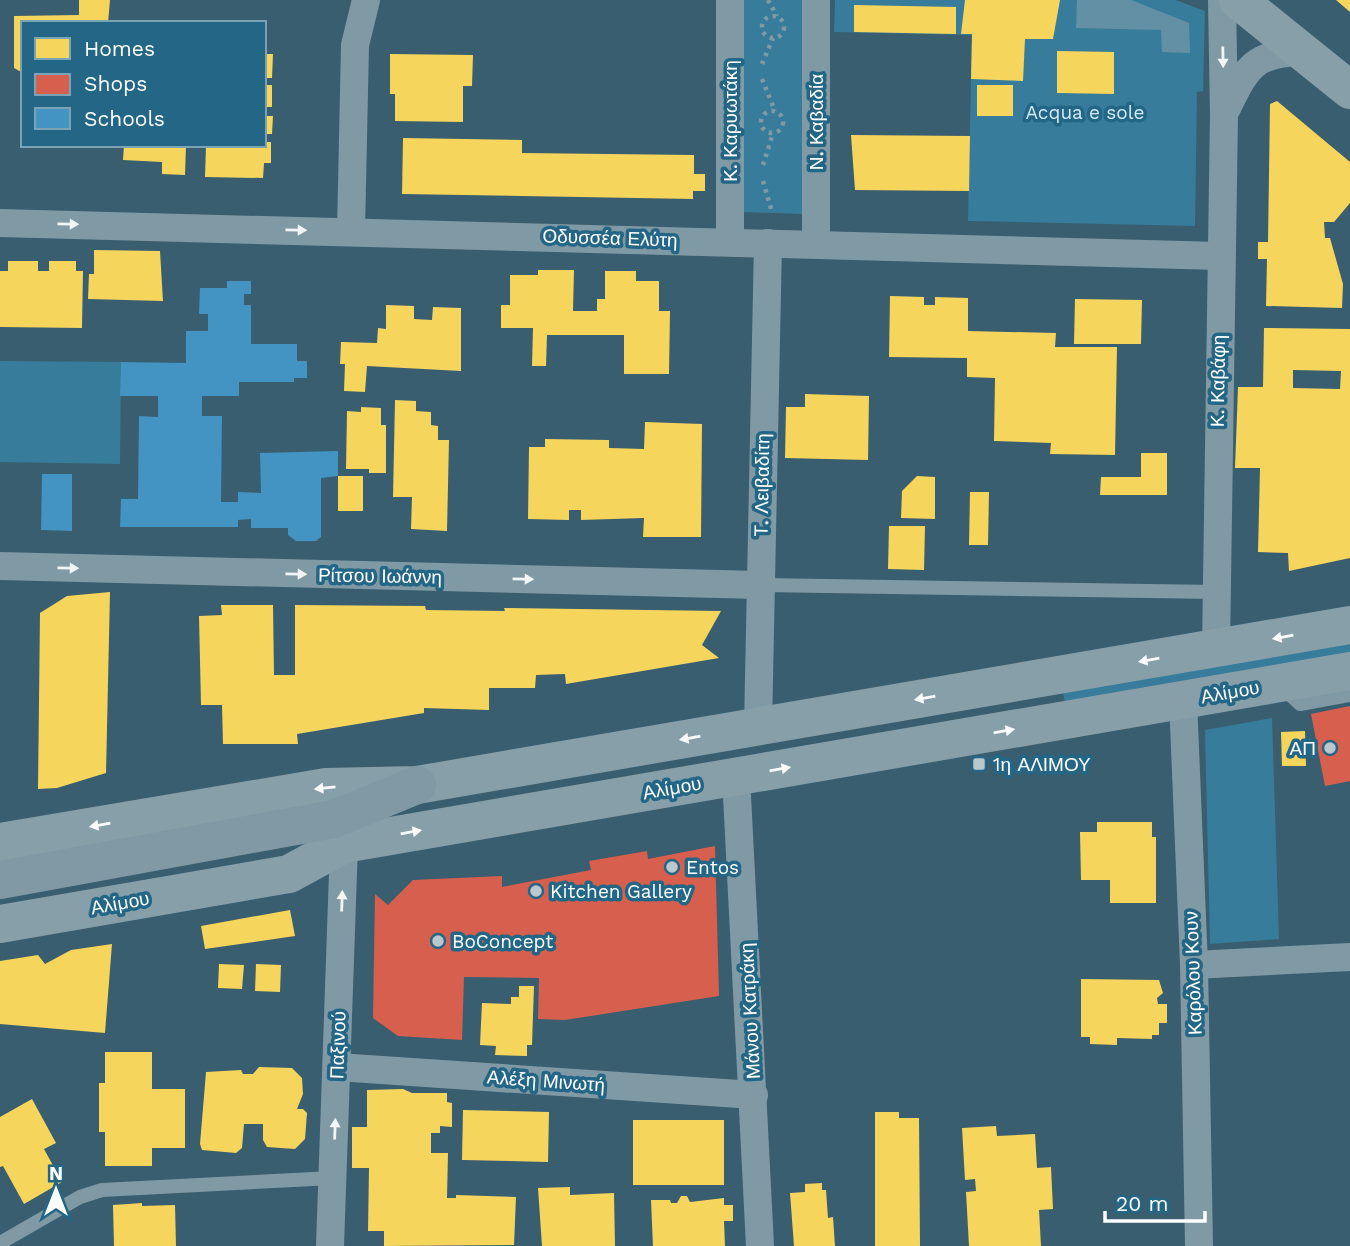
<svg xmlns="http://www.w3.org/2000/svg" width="1350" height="1246" font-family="'Work Sans',sans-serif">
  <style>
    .green { fill: #377d9b }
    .water { fill: #6390a5 }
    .homes { fill: #f6d55c; fill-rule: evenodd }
    .shops { fill: #d6604d }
    .schools { fill: #4393c3 }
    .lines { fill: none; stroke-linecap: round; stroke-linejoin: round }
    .path { stroke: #809aa5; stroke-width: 4.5; stroke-dasharray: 3.5 5; stroke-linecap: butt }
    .lane { stroke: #809aa5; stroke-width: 14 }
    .street { stroke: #809aa5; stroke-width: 28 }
    .secondary { stroke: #879fa9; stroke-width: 38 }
    .highway { stroke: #8099a4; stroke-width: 38 }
    .oneway { fill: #f2f5f6 }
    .oneway2 { fill: #f9fafb }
    .poi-dot { fill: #bac7cd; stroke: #236685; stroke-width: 2.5 }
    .labels { text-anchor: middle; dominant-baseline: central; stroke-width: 7; stroke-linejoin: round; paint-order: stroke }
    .park-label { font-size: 19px; fill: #d1ebf7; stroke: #236685 }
    .street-label { font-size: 19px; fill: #fff; stroke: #236685 }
    .poi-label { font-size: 19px; fill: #fff; stroke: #236685; text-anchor: start }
  </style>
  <rect width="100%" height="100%" fill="#395e6f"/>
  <g class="green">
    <polygon points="744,0 803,0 803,214 744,212"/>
    <polygon points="835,0 1176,0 1205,11 1203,91 1197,92 1195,226 968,221 972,35 834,32"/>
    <polygon points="0,361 121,362 120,464 0,462"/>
    <polygon points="1350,644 1350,657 1065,702 1063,693"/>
    <polygon points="1272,718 1279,939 1210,944 1205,730"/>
  </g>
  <polygon class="water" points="1077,0 1131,0 1189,23 1190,53 1162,52 1161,30 1076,28"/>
  <g class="homes">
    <polygon points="79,0 110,0 108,23 23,23 23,73 14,68 14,16 79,15"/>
    <polygon points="965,0 1060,0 1053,39 1025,39 1023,81 971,79 972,34 961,34"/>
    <polygon points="1336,0 1350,0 1350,12"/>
    <polygon points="854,5 956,7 956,34 854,32"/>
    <polygon points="1057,51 1114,52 1114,94 1057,93"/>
    <polygon points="264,54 273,54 272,78 264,78"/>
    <polygon points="390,54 473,55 472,86 463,86 463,122 395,121 395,94 390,94"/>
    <rect x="264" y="85" width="8" height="22"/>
    <rect x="977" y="85" width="36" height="31"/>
    <polygon points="1277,101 1350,162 1350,203 1334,222 1324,222 1325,238 1330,238 1343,284 1342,308 1266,306 1267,259 1258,259 1258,242 1268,242 1270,104"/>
    <polygon points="264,116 273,116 272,134 264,134"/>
    <polygon points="851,135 970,136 969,191 855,190"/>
    <polygon points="403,138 522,140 522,153 694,155 694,174 705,174 705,191 693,191 693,199 402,194"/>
    <polygon points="264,142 271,142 271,163 264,163 263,178 205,177 206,145 264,145"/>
    <polygon points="124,145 186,145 185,175 162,174 162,162 123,160"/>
    <polygon points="94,250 160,251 163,301 88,299 89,274 94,274"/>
    <polygon points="8,261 38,261 38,271 49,271 49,261 76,261 76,271 83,271 82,328 0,327 0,271 8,271"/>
    <polygon points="538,270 574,270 573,311 597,311 597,299 605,299 605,271 636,271 636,281 659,281 659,311 670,311 669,374 624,374 624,335 547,335 546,366 532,366 533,328 501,328 501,305 510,305 510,275 538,275"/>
    <polygon points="890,296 924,297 924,305 935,305 935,297 968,298 968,331 1056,333 1055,347 1117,347 1115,455 1050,454 1051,443 994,441 995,378 967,377 967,358 889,357"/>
    <polygon points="1075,299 1142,300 1141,344 1074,344"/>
    <polygon points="386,305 414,306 414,319 432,320 433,307 461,308 461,371 367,366 365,392 344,391 345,364 340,364 341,342 377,343 378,328 386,329"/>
    <path d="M1264,328L1350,329V558L1289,571L1288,553L1258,552L1260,468H1235L1238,387H1263ZM1293,370L1341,371L1340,389L1293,388Z"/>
    <polygon points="805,394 869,396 868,460 785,458 786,407 805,407"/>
    <polygon points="395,400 416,401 416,411 431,412 431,425 438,426 438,440 449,440 447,531 411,529 412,497 393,497"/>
    <polygon points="361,407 381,408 381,425 386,425 386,473 369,473 369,469 346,469 347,411 361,412"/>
    <polygon points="645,422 702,424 701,537 643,537 644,518 581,520 581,510 569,510 569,520 528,519 529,447 545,447 545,439 609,440 609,448 644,449"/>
    <polygon points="1141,453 1167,453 1167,495 1100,495 1101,477 1141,477"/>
    <rect x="338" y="476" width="25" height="35"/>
    <polygon points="917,476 935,477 935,519 901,518 902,491"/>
    <polygon points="970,492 989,492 988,545 969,545"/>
    <polygon points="889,526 925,526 924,570 888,569"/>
    <polygon points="110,592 106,773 57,788 38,789 40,613 67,596"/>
    <polygon points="221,605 273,605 274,675 295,675 295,605 425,606 426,610 505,611 504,608 721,611 702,645 719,658 566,684 565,674 536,675 535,688 489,688 489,710 424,708 424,713 297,734 298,744 223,744 222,705 201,705 199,616 222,615"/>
    <polygon points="1305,731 1306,766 1282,766 1281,732"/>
    <polygon points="1097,822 1152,822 1152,837 1156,837 1156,903 1110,903 1110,880 1081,880 1080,832 1097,832"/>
    <polygon points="290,910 295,936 205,949 201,926"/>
    <polygon points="112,944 105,1033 0,1024 0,961 38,955 45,964 71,950"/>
    <polygon points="219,964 244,965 242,989 218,988"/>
    <polygon points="256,964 281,965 280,992 255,991"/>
    <polygon points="1081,979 1159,980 1163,993 1157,998 1158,1004 1167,1004 1167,1023 1159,1023 1159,1035 1152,1035 1152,1039 1117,1038 1117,1045 1090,1044 1090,1037 1081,1037"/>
    <polygon points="519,986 534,986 532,1045 527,1045 527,1056 495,1055 496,1046 480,1045 482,1003 511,1004 511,997 519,997"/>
    <polygon points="105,1052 152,1052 152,1089 185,1089 185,1148 152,1148 152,1166 105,1166 105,1132 99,1132 99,1083 105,1083"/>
    <polygon points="259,1067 292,1068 302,1078 303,1094 297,1109 303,1109 307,1113 305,1139 295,1149 267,1147 263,1140 263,1124 244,1124 242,1148 236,1153 202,1150 200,1144 206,1072 241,1070 243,1074 253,1074"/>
    <polygon points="403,1089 412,1093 447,1093 447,1102 452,1103 452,1127 440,1126 440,1133 431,1133 431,1153 448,1153 447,1198 456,1198 456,1195 516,1197 514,1245 384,1246 384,1231 368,1231 369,1168 352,1168 352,1127 367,1127 367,1090"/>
    <polygon points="32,1099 56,1143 44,1149 62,1182 24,1204 3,1166 0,1167 0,1117"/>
    <polygon points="463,1110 549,1112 548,1162 462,1160"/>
    <polygon points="875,1112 899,1112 899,1118 919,1118 920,1246 875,1246"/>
    <rect x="633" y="1120" width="91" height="65"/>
    <polygon points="996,1126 997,1136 1035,1134 1037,1168 1051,1167 1053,1209 1039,1210 1041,1246 969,1246 966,1192 976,1191 975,1179 965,1180 962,1128"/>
    <polygon points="822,1183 822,1190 826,1190 828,1218 833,1217 835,1246 794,1246 790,1193 805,1192 805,1184"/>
    <polygon points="570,1187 570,1195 614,1193 615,1246 542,1246 538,1188"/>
    <polygon points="681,1196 687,1196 690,1202 724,1198 724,1205 733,1205 733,1221 724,1221 725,1246 653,1246 651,1200 670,1200 671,1203 677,1203"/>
    <polygon points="142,1203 142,1206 175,1205 176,1246 114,1246 113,1205"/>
  </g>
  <g class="shops">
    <polygon points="1350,706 1350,781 1325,786 1311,714"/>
    <polygon points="715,846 719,996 565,1020 538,1019 539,978 464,977 462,1040 398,1036 373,1018 375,894 388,905 413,880 502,876 502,887 591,870 589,861 647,851 648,859"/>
  </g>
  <g class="schools">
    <polygon points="227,281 251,281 251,294 244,294 244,305 251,305 251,344 297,344 297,361 307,361 307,378 294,378 294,382 239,382 239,396 202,396 202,416 222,416 221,502 238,502 238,492 261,493 260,453 338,451 338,476 321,478 321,537 316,541 296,541 288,535 288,528 251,528 251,519 238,520 238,527 120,527 121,499 138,499 139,416 158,417 158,396 120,396 121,362 186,363 186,331 208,331 208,314 199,314 200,288 227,288"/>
    <polygon points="42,474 72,474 72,531 41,530"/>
  </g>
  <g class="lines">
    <g class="path">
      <polyline points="768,0 777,16"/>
      <circle cx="773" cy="27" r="11"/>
      <polyline points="762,64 773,38"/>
      <polyline points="762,79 775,111"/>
      <circle cx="772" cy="122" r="11"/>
      <polyline points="763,165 773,133"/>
      <polyline points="763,181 772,212"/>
    </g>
    <g class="lane">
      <polyline points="759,585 1215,592"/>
      <polyline points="1282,687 1300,704 1350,695"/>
      <polyline points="0,1243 80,1197 102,1190 333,1178"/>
    </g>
    <g class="street">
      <polyline points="730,0 730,242"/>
      <path d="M1227,108C1247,67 1254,53 1302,52"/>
      <polyline points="0,223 1220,256"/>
      <polyline points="351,231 355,45 366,0"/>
      <polyline points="816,244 816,0"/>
      <polyline points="0,566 759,585"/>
      <polyline points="1216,648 1224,114 1222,0"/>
      <polyline points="1183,700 1194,965 1199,1246"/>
      <polyline points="758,727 768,243"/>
      <polyline points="736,776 760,1246"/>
      <polyline points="1194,965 1350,957"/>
      <polyline points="337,1067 754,1095"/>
      <polyline points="330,1246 344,844"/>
    </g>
    <g class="secondary">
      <polyline points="1238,0 1350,90"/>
      <polyline points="0,842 326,787 417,785 1350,625"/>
      <polyline points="0,924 289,874 344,844 1350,671"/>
    </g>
    <polyline class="highway" points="0,880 334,819 417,785"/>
  </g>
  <defs><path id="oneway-solid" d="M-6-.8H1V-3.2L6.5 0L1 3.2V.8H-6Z" transform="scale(1.75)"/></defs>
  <g class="oneway">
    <use href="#oneway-solid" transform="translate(1223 57) rotate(89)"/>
    <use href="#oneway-solid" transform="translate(68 224) rotate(1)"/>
    <use href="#oneway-solid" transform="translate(296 230) rotate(1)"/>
    <use href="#oneway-solid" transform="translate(68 568) rotate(1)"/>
    <use href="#oneway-solid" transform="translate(296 574) rotate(1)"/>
    <use href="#oneway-solid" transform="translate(523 579) rotate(1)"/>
    <use href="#oneway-solid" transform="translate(342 901) rotate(-88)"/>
    <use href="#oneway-solid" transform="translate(335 1129) rotate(-88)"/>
  </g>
  <g class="oneway2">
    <use href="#oneway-solid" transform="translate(1283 637) rotate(170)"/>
    <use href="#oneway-solid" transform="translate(1149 660) rotate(170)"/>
    <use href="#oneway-solid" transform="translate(925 698) rotate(170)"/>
    <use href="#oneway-solid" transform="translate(1004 731) rotate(-10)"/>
    <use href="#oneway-solid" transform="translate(690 738) rotate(170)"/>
    <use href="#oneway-solid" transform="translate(780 769) rotate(-10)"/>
    <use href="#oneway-solid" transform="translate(325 788) rotate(174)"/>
    <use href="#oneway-solid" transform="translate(100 825) rotate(170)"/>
    <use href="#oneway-solid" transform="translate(411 832) rotate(-10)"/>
  </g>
  <g class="poi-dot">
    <circle cx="1330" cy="748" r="7"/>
    <rect x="972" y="757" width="14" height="14" rx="3.5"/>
    <circle cx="672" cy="867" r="7"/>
    <circle cx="536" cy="891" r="7"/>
    <circle cx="438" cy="941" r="7"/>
  </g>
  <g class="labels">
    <g class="park-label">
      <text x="1085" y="112">Acqua e sole</text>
    </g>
    <g class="street-label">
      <text transform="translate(730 121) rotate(-90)">Κ. Καρυωτάκη</text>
      <text transform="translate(816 122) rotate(-90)">Ν. Καβαδία</text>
      <text transform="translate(610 238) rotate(2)">Οδυσσέα Ελύτη</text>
      <text transform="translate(1218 381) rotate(-89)">Κ. Καβάφη</text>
      <text transform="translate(762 485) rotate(-89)">Τ. Λειβαδίτη</text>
      <text transform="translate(380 576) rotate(1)">Ρίτσου Ιωάννη</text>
      <text transform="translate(1230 692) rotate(-10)">Αλίμου</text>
      <text transform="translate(672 788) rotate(-10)">Αλίμου</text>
      <text transform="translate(120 903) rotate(-10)">Αλίμου</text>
      <text transform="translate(1193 973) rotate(-92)">Καρόλου Κουν</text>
      <text transform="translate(750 1011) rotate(-93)">Μάνου Κατράκη</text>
      <text transform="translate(338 1045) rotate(-88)">Παξινού</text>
      <text transform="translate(546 1081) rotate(4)">Αλέξη Μινωτή</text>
    </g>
    <g class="poi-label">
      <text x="1316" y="748" text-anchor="end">ΑΠ</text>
      <text x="993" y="764">1η ΑΛΙΜΟΥ</text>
      <text x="686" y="867">Entos</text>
      <text x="550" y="891">Kitchen Gallery</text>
      <text x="452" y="941">BoConcept</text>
    </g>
  </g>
  <rect x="21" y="21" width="245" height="126" fill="#236685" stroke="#7ba3b6" stroke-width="2"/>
  <rect x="35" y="38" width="35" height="21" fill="#f6d55c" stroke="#7ba3b6" stroke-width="2"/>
  <text x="84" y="56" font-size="21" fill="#ffffff">Homes</text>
  <rect x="35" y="74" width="35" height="21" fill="#d6604d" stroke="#7ba3b6" stroke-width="2"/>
  <text x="84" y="91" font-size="21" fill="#ffffff">Shops</text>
  <rect x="35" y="108" width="35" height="21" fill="#4393c3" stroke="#7ba3b6" stroke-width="2"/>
  <text x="84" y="126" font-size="21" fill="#ffffff">Schools</text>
  <g transform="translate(56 1190)" stroke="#236685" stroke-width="5" paint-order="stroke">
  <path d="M0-5L12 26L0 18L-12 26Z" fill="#ffffff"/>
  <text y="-10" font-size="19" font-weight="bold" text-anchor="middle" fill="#ffffff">N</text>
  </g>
  <path d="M1105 1211v10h100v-10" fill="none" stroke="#ffffff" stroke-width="3.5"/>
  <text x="1116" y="1211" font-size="21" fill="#ffffff" stroke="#236685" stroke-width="5" paint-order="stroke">20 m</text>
</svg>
